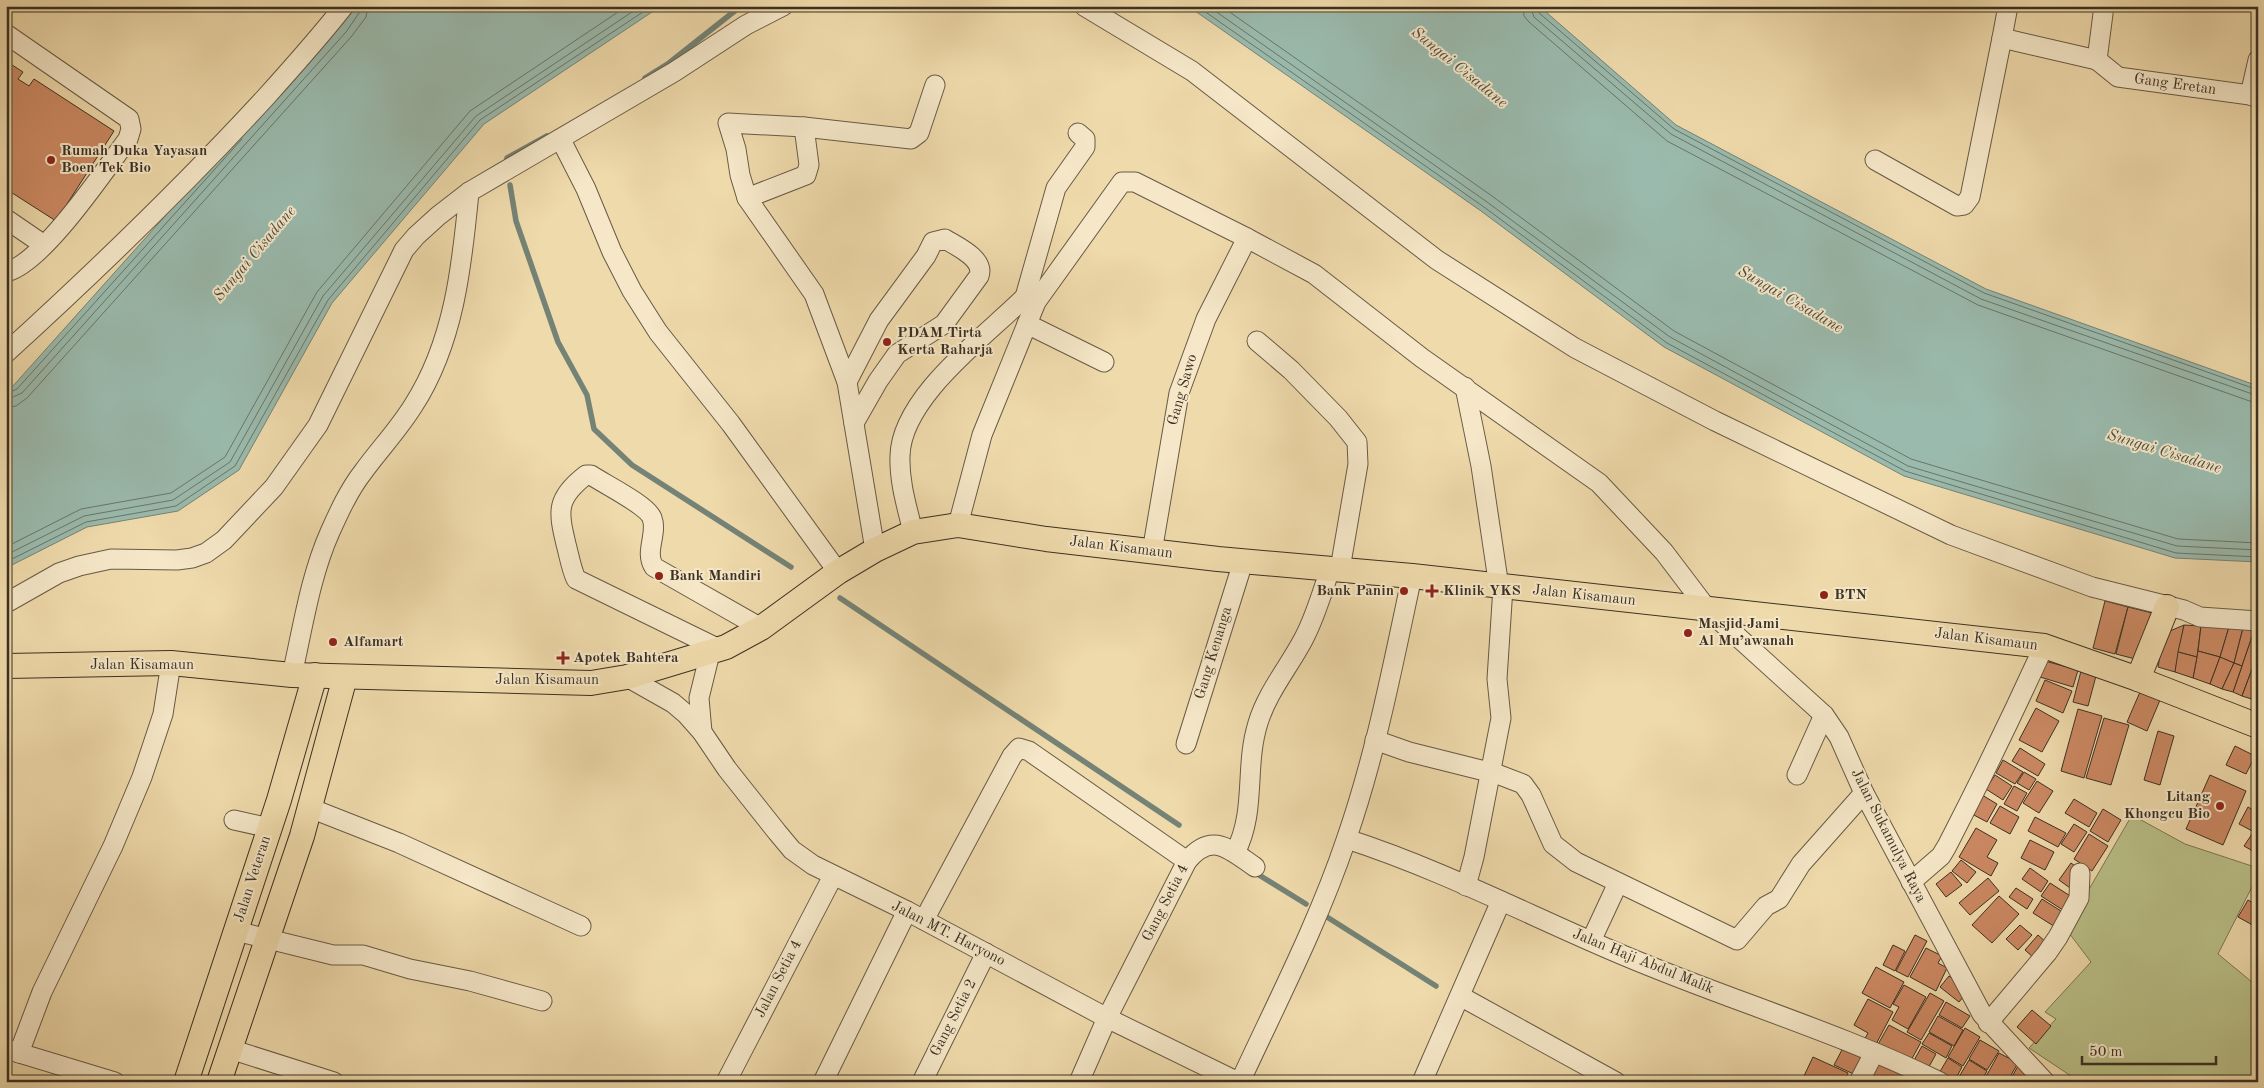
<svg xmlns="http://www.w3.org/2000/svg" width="2264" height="1088" font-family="'Old Standard TT',serif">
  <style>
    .green { fill: #bac088; stroke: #7a7856 }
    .water { fill: #9abaad; stroke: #748376 }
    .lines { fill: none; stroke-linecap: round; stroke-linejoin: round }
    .shore { stroke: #6a7568; stroke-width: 1 }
    .stream { stroke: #748376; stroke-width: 5.5 }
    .building { fill: #cc8963; stroke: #3b3023 }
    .minor-casing { stroke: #685a45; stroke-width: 21 }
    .major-casing { stroke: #3b3023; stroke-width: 26 }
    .minor { stroke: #f5e7c8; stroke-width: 19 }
    .major { stroke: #efdaab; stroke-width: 24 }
    .poi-dot { fill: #8f2418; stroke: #f5e7c8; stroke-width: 2 }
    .labels { text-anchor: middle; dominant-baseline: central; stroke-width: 4; stroke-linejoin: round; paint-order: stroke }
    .street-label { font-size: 15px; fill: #3b3023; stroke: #f5e7c8 }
    .poi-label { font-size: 15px; font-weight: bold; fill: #3b3023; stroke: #f5e7c8; text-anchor: start }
    .water-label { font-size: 16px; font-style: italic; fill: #4e4c3f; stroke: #f5e7c8 }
  </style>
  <rect width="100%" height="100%" fill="#efdaab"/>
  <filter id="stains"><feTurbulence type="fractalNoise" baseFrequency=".004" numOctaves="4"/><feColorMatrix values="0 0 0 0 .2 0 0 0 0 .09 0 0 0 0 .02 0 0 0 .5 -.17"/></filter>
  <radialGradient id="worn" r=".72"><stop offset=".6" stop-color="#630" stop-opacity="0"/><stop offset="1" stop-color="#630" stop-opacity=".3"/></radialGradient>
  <polygon class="green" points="2132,815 2185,844 2258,868 2258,875 2218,954 2258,987 2258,1082 2080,1082 2029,1048 2056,1019 2045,1012 2091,962 2066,929"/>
  <g class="water">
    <polygon points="350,6 661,6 484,124 332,303 239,470 178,511 87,527 6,568 6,390 13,386 337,24"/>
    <polygon points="1188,6 1539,6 1676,125 1986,289 2258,386 2258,562 2175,558 1904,476 1664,347 1481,211"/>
  </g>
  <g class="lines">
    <g class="shore">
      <polyline points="1197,6 1484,207 1667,343 1905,471 2176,553 2258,557"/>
      <polyline points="1208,6 1487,202 1670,337 1908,466 2177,546 2258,550"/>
      <polyline points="1221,6 1492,196 1674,331 1911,459 2178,539 2258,543"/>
      <polyline points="1523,6 1524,16 1529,22 1667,141 1978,305 2258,404"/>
      <polyline points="1530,6 1534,17 1671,134 1981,299 2258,396"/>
      <polyline points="1536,6 1538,12 1674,129 1984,293 2258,390"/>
      <polyline points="6,394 17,389 242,139"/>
      <polyline points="6,400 22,393 346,32 359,13 360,6"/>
      <polyline points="6,408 16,406 27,398 351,37 366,17 368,6"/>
      <polyline points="6,547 81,509 171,493 225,457 317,292 470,111 627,6"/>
      <polyline points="6,555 84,516 173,500 230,462 323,296 476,116 641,6"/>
      <polyline points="6,562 86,522 176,506 235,466 328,300 480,120 652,6"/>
    </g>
    <g class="stream">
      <polyline points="645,78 669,63 741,6"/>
      <polyline points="507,163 507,158 547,136"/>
      <polyline points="510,185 516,221 558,342 587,395 594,429 632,465 791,567"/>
      <polyline points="840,598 1179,825"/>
      <polyline points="1254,872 1306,904"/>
      <polyline points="1327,917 1436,986"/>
    </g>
  </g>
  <g class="building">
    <polygon points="6,61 23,72 18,79 29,86 34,79 114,131 56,221 6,189"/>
    <polygon points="2105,601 2128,607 2115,654 2093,648"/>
    <polygon points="2128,607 2156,614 2143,661 2116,654"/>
    <polygon points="2184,625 2175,672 2158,667 2163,639 2170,631"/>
    <polygon points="2184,625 2201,626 2197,657 2178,652"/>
    <polygon points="2201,626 2229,627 2220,657 2198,651"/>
    <polygon points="2229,627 2243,628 2234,663 2220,657"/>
    <polygon points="2243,628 2255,628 2242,666 2234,663"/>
    <polygon points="2255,628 2258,629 2258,653 2242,696 2233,692"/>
    <polygon points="2198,651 2220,657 2210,684 2193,678"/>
    <polygon points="2178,652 2197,657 2193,678 2175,672"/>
    <polygon points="2258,653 2258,701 2242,696"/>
    <polygon points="2220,657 2234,663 2222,689 2210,684"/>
    <polygon points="2045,661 2078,670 2073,687 2040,677"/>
    <polygon points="2234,663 2242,666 2233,692 2222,689"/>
    <polygon points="2081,671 2096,676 2088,706 2073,702"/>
    <polygon points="2045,680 2072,691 2063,713 2036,701"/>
    <polygon points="2140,692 2160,700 2147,731 2127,722"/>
    <polygon points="2036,708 2059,721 2042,752 2019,740"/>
    <polygon points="2078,709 2102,716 2084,778 2061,771"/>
    <polygon points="2104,718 2129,725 2111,785 2086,778"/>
    <polygon points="2158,731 2174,736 2160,785 2144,780"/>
    <polygon points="2235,746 2255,756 2246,774 2226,765"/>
    <polygon points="2020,748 2045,764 2038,776 2012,761"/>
    <polygon points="2003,760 2023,772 2015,784 1996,773"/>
    <polygon points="2024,772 2036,779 2029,790 2017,783"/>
    <polygon points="1995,775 2012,786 2003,800 1986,789"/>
    <polygon points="2210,775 2246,791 2223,845 2186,829"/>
    <polygon points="2037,781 2053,791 2039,813 2023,803"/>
    <polygon points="2014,786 2027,793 2017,811 2004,804"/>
    <polygon points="1982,795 1997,804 1987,822 1972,814"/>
    <polygon points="2074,799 2097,813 2089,827 2065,813"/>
    <polygon points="2000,806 2019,817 2010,834 1990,823"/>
    <polygon points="2248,807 2258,813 2258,834 2239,824"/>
    <polygon points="2103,809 2121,820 2108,842 2090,831"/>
    <polygon points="2035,817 2066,833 2058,847 2028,831"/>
    <polygon points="2074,824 2087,832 2074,852 2061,844"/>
    <polygon points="1976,828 1997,840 1987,857 1998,863 1991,876 1959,857"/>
    <polygon points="2089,834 2108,846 2092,871 2074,859"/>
    <polygon points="2252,834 2258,837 2258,854 2244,846"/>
    <polygon points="2030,840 2054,852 2045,870 2021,858"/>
    <polygon points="1961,860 1976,872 1967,883 1952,871"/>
    <polygon points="2071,863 2089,876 2077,893 2059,880"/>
    <polygon points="2030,868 2048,881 2041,892 2022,879"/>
    <polygon points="1951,872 1962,885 1946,897 1936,884"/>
    <polygon points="1988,878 1999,891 1970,915 1959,903"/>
    <polygon points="2050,883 2075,899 2066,912 2041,896"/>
    <polygon points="2016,888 2033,899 2027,909 2009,897"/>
    <polygon points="1999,896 2019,914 1992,943 1972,925"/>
    <polygon points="2042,899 2069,916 2060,930 2033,913"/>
    <polygon points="2248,900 2258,906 2258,928 2238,917"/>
    <polygon points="2020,925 2032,935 2018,950 2006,939"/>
    <polygon points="1915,935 1927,941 1908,977 1896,971"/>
    <polygon points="2038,935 2057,952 2043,966 2025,950"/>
    <polygon points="1893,945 1905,951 1895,971 1883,965"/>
    <polygon points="1926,948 1942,956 1938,963 1947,968 1936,991 1910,977"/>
    <polygon points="1876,967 1904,982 1890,1008 1862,993"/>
    <polygon points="1949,976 1968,991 1959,1002 1940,987"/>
    <polygon points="1904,985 1926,997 1908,1029 1892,1020 1899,1007 1893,1004"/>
    <polygon points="1930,993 1944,1001 1921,1040 1907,1032"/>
    <polygon points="1868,999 1893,1012 1874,1048 1863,1042 1868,1033 1854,1025"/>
    <polygon points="1946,1002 1970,1016 1962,1028 1939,1015"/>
    <polygon points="2032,1010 2051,1026 2036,1044 2017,1027"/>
    <polygon points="1938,1016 1963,1030 1954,1046 1929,1032"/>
    <polygon points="1889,1025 1921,1042 1909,1064 1877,1046"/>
    <polygon points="1965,1028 1980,1037 1963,1066 1948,1057"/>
    <polygon points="1929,1033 1952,1046 1946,1058 1922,1044"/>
    <polygon points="1980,1040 1999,1051 1987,1070 1969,1059"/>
    <polygon points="1844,1046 1869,1058 1860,1077 1834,1065"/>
    <polygon points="1922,1046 1936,1054 1926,1072 1912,1064"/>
    <polygon points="1999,1053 2018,1063 2007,1082 1983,1082"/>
    <polygon points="1813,1057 1848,1073 1844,1082 1810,1082 1803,1078"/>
    <polygon points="1948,1058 1962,1067 1954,1082 1949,1082 1938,1075"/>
    <polygon points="1874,1060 1908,1076 1905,1082 1864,1082"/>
    <polygon points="1969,1060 1987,1071 1981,1082 1956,1082"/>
    <polygon points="2018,1066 2035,1076 2032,1082 2009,1082"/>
  </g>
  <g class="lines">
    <g class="minor-casing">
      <g id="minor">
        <polyline points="1084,6 1192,71 1437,260 1575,348 1715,421 1951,535 2092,587 2184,610 2200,617 2258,621"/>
        <polyline points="2008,6 2002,38 2097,60"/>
        <path d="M6,34L129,119L131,129L128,139C104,171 42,264 6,272"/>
        <polyline points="2097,60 2118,77 2250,95 2258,98"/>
        <polyline points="2097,60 2104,6"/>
        <polyline points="2250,95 2258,60"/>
        <polyline points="561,140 586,189 612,252 632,291 658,332 731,424 838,572"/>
        <polyline points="1875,160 1957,206 1964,205 1970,197 2002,38"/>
        <polyline points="747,198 806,175 809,165 804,127"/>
        <polyline points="6,219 44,245"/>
        <polyline points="1025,297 1056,188 1085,147 1085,139 1078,133"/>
        <polyline points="1027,324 1104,362"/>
        <polyline points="1257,341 1291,370 1338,418 1357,442 1358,464 1340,569"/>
        <path d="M6,353C96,271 183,187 265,98C292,68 319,38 344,6"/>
        <path d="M847,382L879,320L926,256L933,242L945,239C958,247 985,259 979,276L944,324L897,354L878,381L854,423"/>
        <polyline points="1465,387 1481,466 1499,587"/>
        <polyline points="958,525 982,435 1036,302 1122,182 1135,182 1247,238 1314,274 1422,358 1599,483 1664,552 1708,610 1824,715 1839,737 1864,793 1982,1014 2045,1082"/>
        <path d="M913,532C907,507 899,482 900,456C901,397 986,336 1025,297L1036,302"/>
        <polyline points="875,550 847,382 814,294 747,198 740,175 736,149 728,123 804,127 911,139 919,133 935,85"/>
        <polyline points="1152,552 1179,393 1206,319 1247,238"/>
        <polyline points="6,603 59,573 79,566 111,559 177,560 192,558 206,553 224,540 274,487 318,425 404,250 416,236 438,216 469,192 674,72 746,25 783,6"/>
        <path d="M719,649L576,579C571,568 569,555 566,544C558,511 556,498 586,475H591C604,484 647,505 652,518C658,534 644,552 654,567L761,628"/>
        <path d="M292,675C303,627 310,577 330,532C339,512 349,490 363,472C379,450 398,430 413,406C454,343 462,266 469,192"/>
        <polyline points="627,677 673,703 686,714 702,732 727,769 777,832 792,850 813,865 907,911 1107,1018 1238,1082"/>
        <polyline points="702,732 699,698 710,653"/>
        <polyline points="1375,740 1409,752 1497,774 1523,784 1531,795 1553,844 1576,862 1737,940 1766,906 1779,899 1801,864 1864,793"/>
        <polyline points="1186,744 1243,562"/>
        <polyline points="1797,775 1824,715"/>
        <polyline points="310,808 399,843 581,926"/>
        <polyline points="234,820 270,828"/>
        <path d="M1347,839C1443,870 1532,917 1625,956C1729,1000 1838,1032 1940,1082"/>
        <path d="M1235,853C1257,810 1244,768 1258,723C1267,693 1288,668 1303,640C1315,618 1322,593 1330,569"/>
        <path d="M1911,882L1941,856L1947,846C1981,780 2013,714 2044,646"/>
        <polyline points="1466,886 1474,857 1501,718 1497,679 1503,587"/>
        <polyline points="924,920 1012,756 1019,748 1029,751 1187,861"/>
        <polyline points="236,931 333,955 363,955 410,969 470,981 542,1001"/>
        <polyline points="1591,941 1618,883"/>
        <polyline points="1460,996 1616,1082"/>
        <polyline points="1988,1023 2047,953 2058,937 2079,898 2080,873"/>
        <polyline points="6,1049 115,1082"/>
        <polyline points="230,1049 334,1082"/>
        <polyline points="19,1053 42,992 113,846 142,777 163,714 171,663"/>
        <polyline points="726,1082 833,876"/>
        <polyline points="823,1082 907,911"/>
        <polyline points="922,1082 986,953"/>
        <path d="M1079,1082L1107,1018L1187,861C1212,831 1229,849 1255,867"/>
        <path d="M1240,1082C1277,1002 1318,923 1346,840C1376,754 1393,664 1412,576"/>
        <polyline points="1422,1082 1501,901"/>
        <polyline points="1859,1082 1874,1053"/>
      </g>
    </g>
    <g class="major-casing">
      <g id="major">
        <polyline points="6,666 171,663 292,675 591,683 627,677 726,647 761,628 838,572 875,550 913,532 958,525 1046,539 1218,559 1412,576 2044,646 2138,679 2258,726"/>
        <polyline points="2138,679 2167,607"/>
        <polyline points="186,1082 279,800 315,675"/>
        <polyline points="219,1082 302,836 345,677"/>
      </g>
    </g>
    <use href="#minor" class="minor"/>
    <use href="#major" class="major"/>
  </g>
  <g class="poi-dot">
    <circle cx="51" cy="160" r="5"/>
    <circle cx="887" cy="342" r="5"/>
    <circle cx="659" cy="576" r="5"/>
    <circle cx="1404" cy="591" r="5"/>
    <path d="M1429.5 583.5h5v5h5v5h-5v5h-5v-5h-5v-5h5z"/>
    <circle cx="1824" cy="595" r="5"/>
    <circle cx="1688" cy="633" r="5"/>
    <circle cx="333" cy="642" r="5"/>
    <path d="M560.5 650.5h5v5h5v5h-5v5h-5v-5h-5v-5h5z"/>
    <circle cx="2220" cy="806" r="5"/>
  </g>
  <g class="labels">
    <g class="street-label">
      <text transform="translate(2175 85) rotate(8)">Gang Eretan</text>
      <text transform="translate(1183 390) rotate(-74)">Gang Sawo</text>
      <text transform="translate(1121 548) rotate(7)">Jalan Kisamaun</text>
      <text transform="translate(1584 596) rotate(6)">Jalan Kisamaun</text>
      <text transform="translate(1986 640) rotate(7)">Jalan Kisamaun</text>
      <text transform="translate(1214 653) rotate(-73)">Gang Kenanga</text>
      <text x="142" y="665">Jalan Kisamaun</text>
      <text x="547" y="680">Jalan Kisamaun</text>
      <text transform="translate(1888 836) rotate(63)">Jalan Sukamulya Raya</text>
      <text transform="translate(253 879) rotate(-72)">Jalan Veteran</text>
      <text transform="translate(1166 903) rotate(-63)">Gang Setia 4</text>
      <text transform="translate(948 934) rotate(27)">Jalan MT. Haryono</text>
      <text transform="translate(1643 962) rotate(22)">Jalan Haji Abdul Malik</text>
      <text transform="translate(779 979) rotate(-63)">Jalan Setia 4</text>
      <text transform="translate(954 1018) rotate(-63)">Gang Setia 2</text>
    </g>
    <g class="poi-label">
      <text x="61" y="151">Rumah Duka Yayasan<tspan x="61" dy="17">Boen Tek Bio</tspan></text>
      <text x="897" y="333">PDAM Tirta<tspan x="897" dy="17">Kerta Raharja</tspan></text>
      <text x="669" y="576">Bank Mandiri</text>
      <text x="1394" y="591" text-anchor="end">Bank Panin</text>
      <text x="1443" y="591">Klinik YKS</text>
      <text x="1834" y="595">BTN</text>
      <text x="1698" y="624">Masjid Jami<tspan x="1698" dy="17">Al Mu’awanah</tspan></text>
      <text x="343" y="642">Alfamart</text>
      <text x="573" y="658">Apotek Bahtera</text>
      <text x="2210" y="797" text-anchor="end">Litang<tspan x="2210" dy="17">Khongcu Bio</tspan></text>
    </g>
    <g class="water-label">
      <text transform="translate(1459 68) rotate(39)">Sungai Cisadane</text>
      <text transform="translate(255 254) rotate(-50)">Sungai Cisadane</text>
      <text transform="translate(1790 300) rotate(30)">Sungai Cisadane</text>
      <text transform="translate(2164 452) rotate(17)">Sungai Cisadane</text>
    </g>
  </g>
  <rect width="2264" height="1088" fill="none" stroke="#efdaab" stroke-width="25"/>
  <rect x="8" y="8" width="2249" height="1073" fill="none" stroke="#3b3023" stroke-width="2.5"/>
  <rect x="12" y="12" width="2239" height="1063" fill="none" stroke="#3b3023"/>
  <path d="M2082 1056v8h134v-8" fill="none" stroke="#3b3023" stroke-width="2.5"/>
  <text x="2089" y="1056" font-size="15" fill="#3b3023" stroke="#f5e7c8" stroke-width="4" paint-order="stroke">50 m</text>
  <rect width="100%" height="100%" filter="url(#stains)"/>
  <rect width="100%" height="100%" fill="url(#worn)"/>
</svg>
